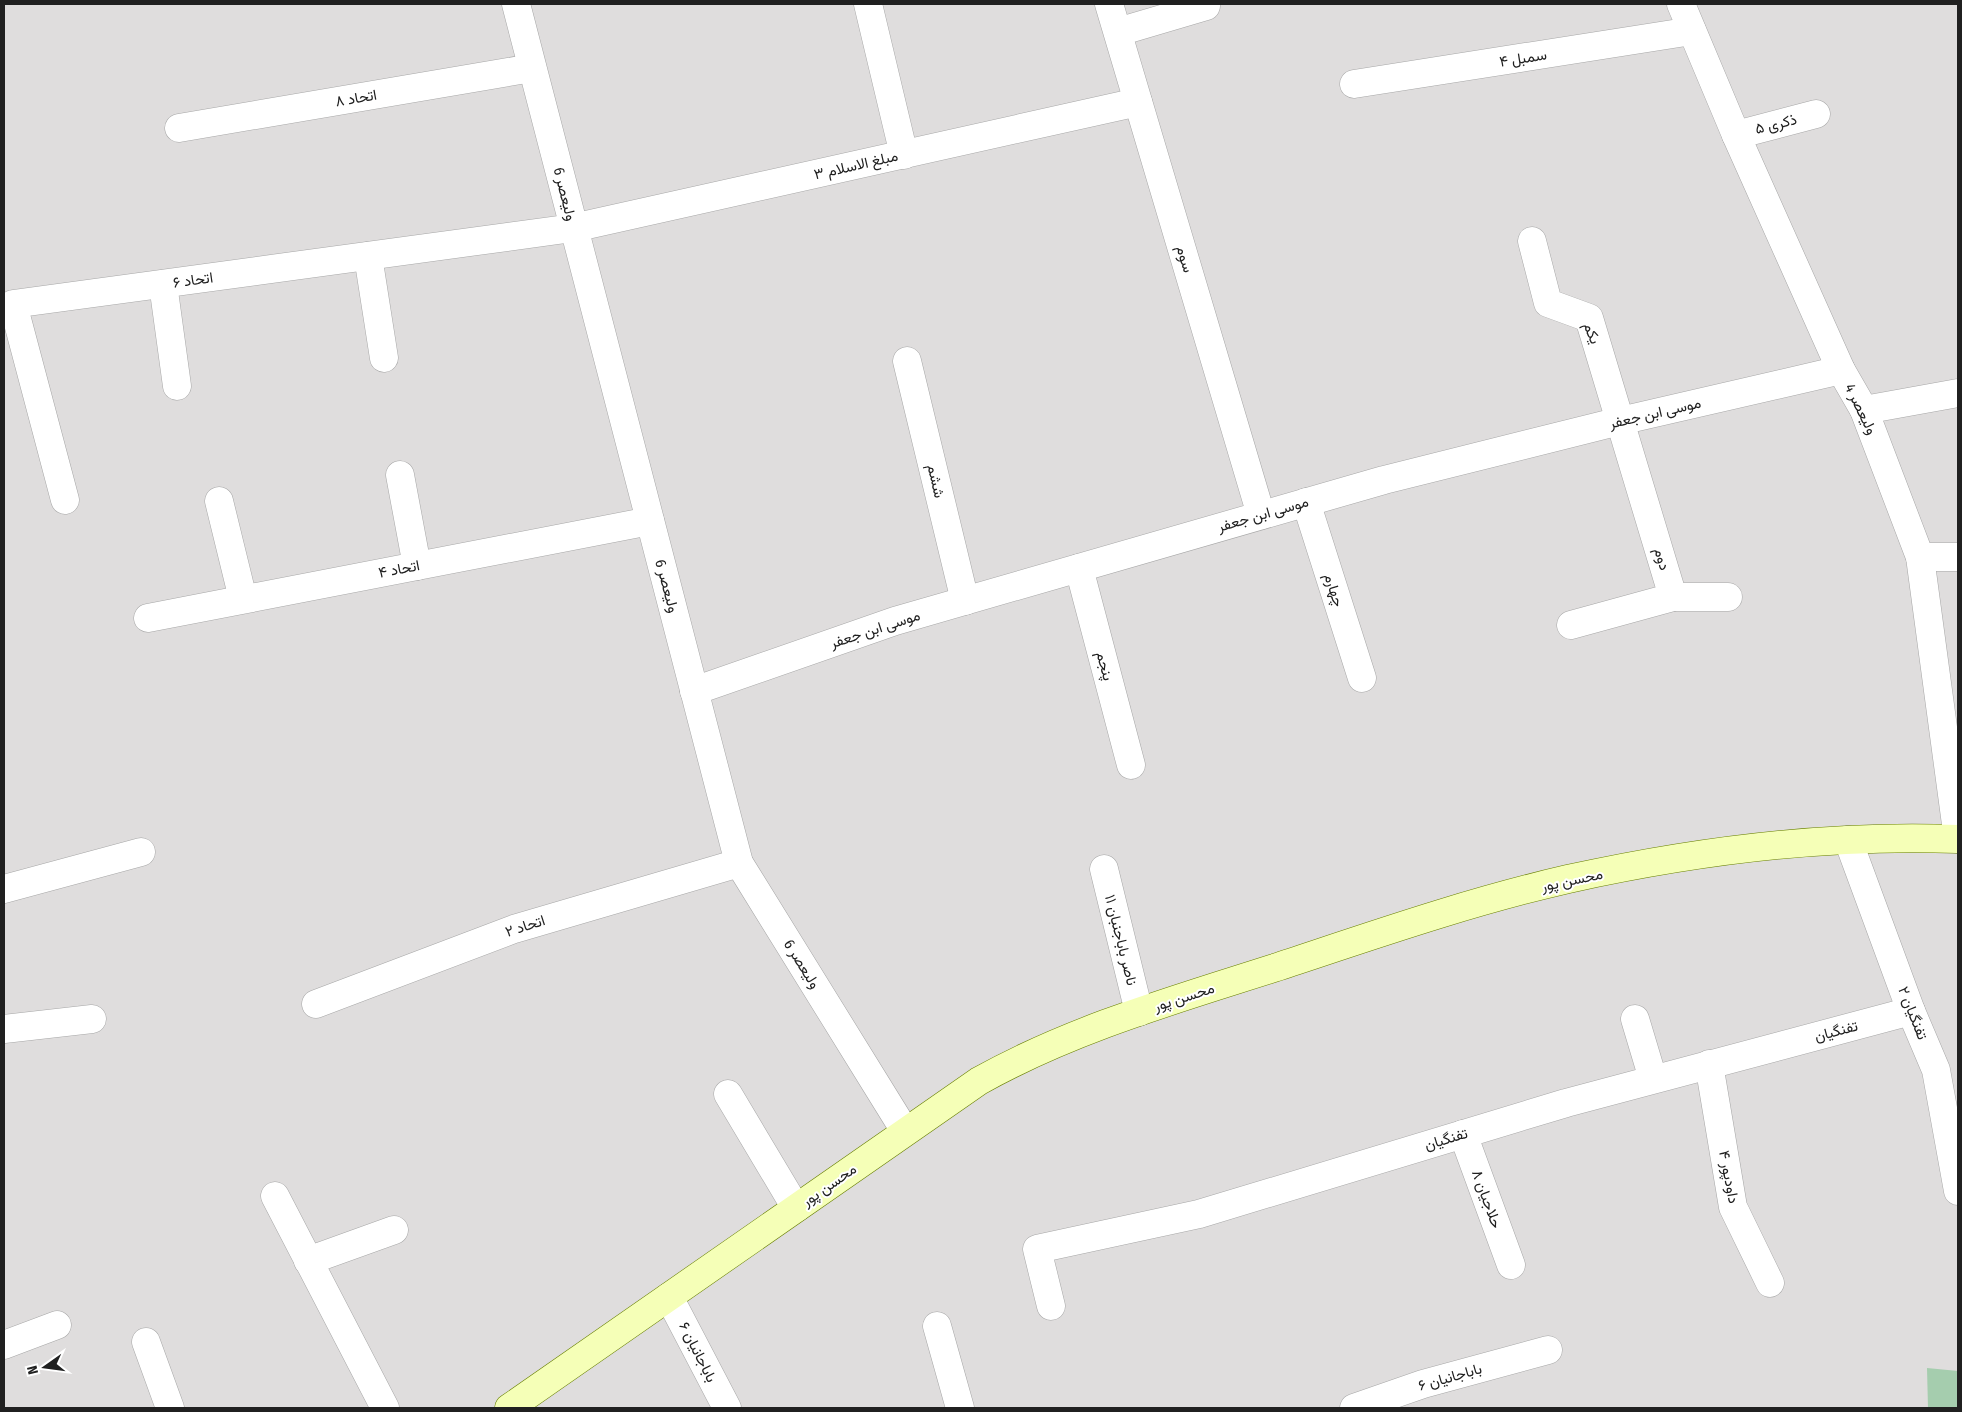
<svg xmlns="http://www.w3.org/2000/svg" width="1962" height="1412" font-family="'Fira Sans Condensed',Vazirmatn,sans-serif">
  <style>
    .residential { fill: #dfdddd }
    .cemetery { fill: #a5cdae }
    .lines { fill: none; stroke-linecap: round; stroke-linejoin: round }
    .minor-casing { stroke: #a7a7a7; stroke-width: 29 }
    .secondary-casing { stroke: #677f00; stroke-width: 29 }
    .minor { stroke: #fff; stroke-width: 28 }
    .secondary { stroke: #f5ffb7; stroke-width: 28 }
    .labels { text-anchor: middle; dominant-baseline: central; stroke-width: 4; stroke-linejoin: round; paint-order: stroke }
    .street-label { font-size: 15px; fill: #202020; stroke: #fff }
  </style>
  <rect width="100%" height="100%" fill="#f2efe6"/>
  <rect class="residential" x="4" y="4" width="1954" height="1404"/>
  <polygon class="cemetery" points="1927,1368 1958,1371 1958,1408 1928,1408"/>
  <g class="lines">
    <g class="minor-casing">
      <g id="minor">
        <polyline points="516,4 739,863 905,1131"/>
        <polyline points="868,4 904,155"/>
        <polyline points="1109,4 1261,515"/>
        <polyline points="1681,4 1736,135 1841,370 1864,410 1920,557 1958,839"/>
        <polyline points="1118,32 1206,6"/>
        <polyline points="1354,84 1692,31"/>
        <polyline points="179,128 532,68"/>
        <polyline points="1736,135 1816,114"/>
        <polyline points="1532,241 1548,303 1589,318 1673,597 1571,625"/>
        <polyline points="368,256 384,358"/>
        <polyline points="163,284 177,386"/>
        <polyline points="907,361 965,601"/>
        <polyline points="1864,410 1958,393"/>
        <polyline points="400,475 417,566"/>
        <polyline points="65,500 13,304 573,228 1138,102"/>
        <polyline points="219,501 243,599"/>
        <polyline points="1306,502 1362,678"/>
        <polyline points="1920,557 1958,557"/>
        <polyline points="1079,568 1131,765"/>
        <polyline points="1673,597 1728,597"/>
        <polyline points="148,618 650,521"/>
        <polyline points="694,691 895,621 1384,480 1620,421 1841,370"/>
        <polyline points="1848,840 1911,1011 1936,1070 1958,1191"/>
        <polyline points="1104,869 1139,1012"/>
        <polyline points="4,889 141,852"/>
        <polyline points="316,1004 514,929 739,863"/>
        <polyline points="1635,1019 1653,1079"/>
        <polyline points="4,1029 92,1019"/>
        <polyline points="1709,1064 1733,1207 1770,1283"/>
        <polyline points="728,1094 796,1208"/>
        <polyline points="1463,1134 1511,1265"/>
        <polyline points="275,1196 385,1408"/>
        <polyline points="308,1261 394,1230"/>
        <polyline points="669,1297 727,1408"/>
        <polyline points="1051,1306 1037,1249 1199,1214 1566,1103 1911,1011"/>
        <polyline points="937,1326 960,1408"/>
        <polyline points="146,1342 170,1408"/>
        <polyline points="4,1345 57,1325"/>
        <polyline points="1354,1408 1423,1384 1548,1350"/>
      </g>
    </g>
    <g class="secondary-casing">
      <path id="secondary" d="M509,1408L979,1081C1072,1029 1174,1000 1274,968C1371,936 1468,902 1568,879C1695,851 1828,834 1958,839"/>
    </g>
    <use href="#minor" class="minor"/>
    <use href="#secondary" class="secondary"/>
  </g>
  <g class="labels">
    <g class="street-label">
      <text transform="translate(1523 58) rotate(-9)">سمبل ۴</text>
      <text transform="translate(356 98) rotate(-10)">اتحاد ۸</text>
      <text transform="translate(1776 124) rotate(-14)">ذکری ۵</text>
      <text transform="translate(856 165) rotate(-13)">مبلغ الاسلام ۳</text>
      <text transform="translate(565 194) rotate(76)">ولیعصر 6</text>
      <text transform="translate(1185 259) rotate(73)">سوم</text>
      <text transform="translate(193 280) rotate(-8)">اتحاد ۶</text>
      <text transform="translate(1592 333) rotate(68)">یکم</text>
      <text transform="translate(1861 409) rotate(64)">ولیعصر 4</text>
      <text transform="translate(1655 413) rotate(-13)">موسی ابن جعفر</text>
      <text transform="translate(936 481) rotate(77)">ششم</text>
      <text transform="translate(1263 514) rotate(-16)">موسی ابن جعفر</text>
      <text transform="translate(1662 559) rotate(73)">دوم</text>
      <text transform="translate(399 569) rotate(-11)">اتحاد ۴</text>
      <text transform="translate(667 586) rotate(75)">ولیعصر 6</text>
      <text transform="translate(1334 590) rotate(72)">چهارم</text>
      <text transform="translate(875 629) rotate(-18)">موسی ابن جعفر</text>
      <text transform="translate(1105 666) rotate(75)">پنجم</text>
      <text transform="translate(1572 880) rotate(-12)">محسن پور</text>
      <text transform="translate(525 926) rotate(-18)">اتحاد ۲</text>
      <text transform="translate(1121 940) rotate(76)">ناصر باباجنبان ۱۱</text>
      <text transform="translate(802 964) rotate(58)">ولیعصر 6</text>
      <text transform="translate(1184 997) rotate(-18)">محسن پور</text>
      <text transform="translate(1913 1013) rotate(68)">تفنگیان ۲</text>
      <text transform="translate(1836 1031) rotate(-15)">تفنگیان</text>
      <text transform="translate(1446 1139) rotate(-17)">تفنگیان</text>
      <text transform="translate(1729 1177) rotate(79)">داودپور ۴</text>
      <text transform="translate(829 1185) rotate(-35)">محسن پور</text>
      <text transform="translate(1487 1199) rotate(70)">حلاجیان ۸</text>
      <text transform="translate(698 1352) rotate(63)">باباجانیان ۶</text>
      <text transform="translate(1450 1377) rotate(-16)">باباجانیان ۶</text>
    </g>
  </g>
  <rect width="1962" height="1412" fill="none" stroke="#202020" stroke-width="10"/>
  <g transform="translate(45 1367) rotate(256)" stroke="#ffffff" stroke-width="4" paint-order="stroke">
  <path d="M0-4L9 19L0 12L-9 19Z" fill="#202020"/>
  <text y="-8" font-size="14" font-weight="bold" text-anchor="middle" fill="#202020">N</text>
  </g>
</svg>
